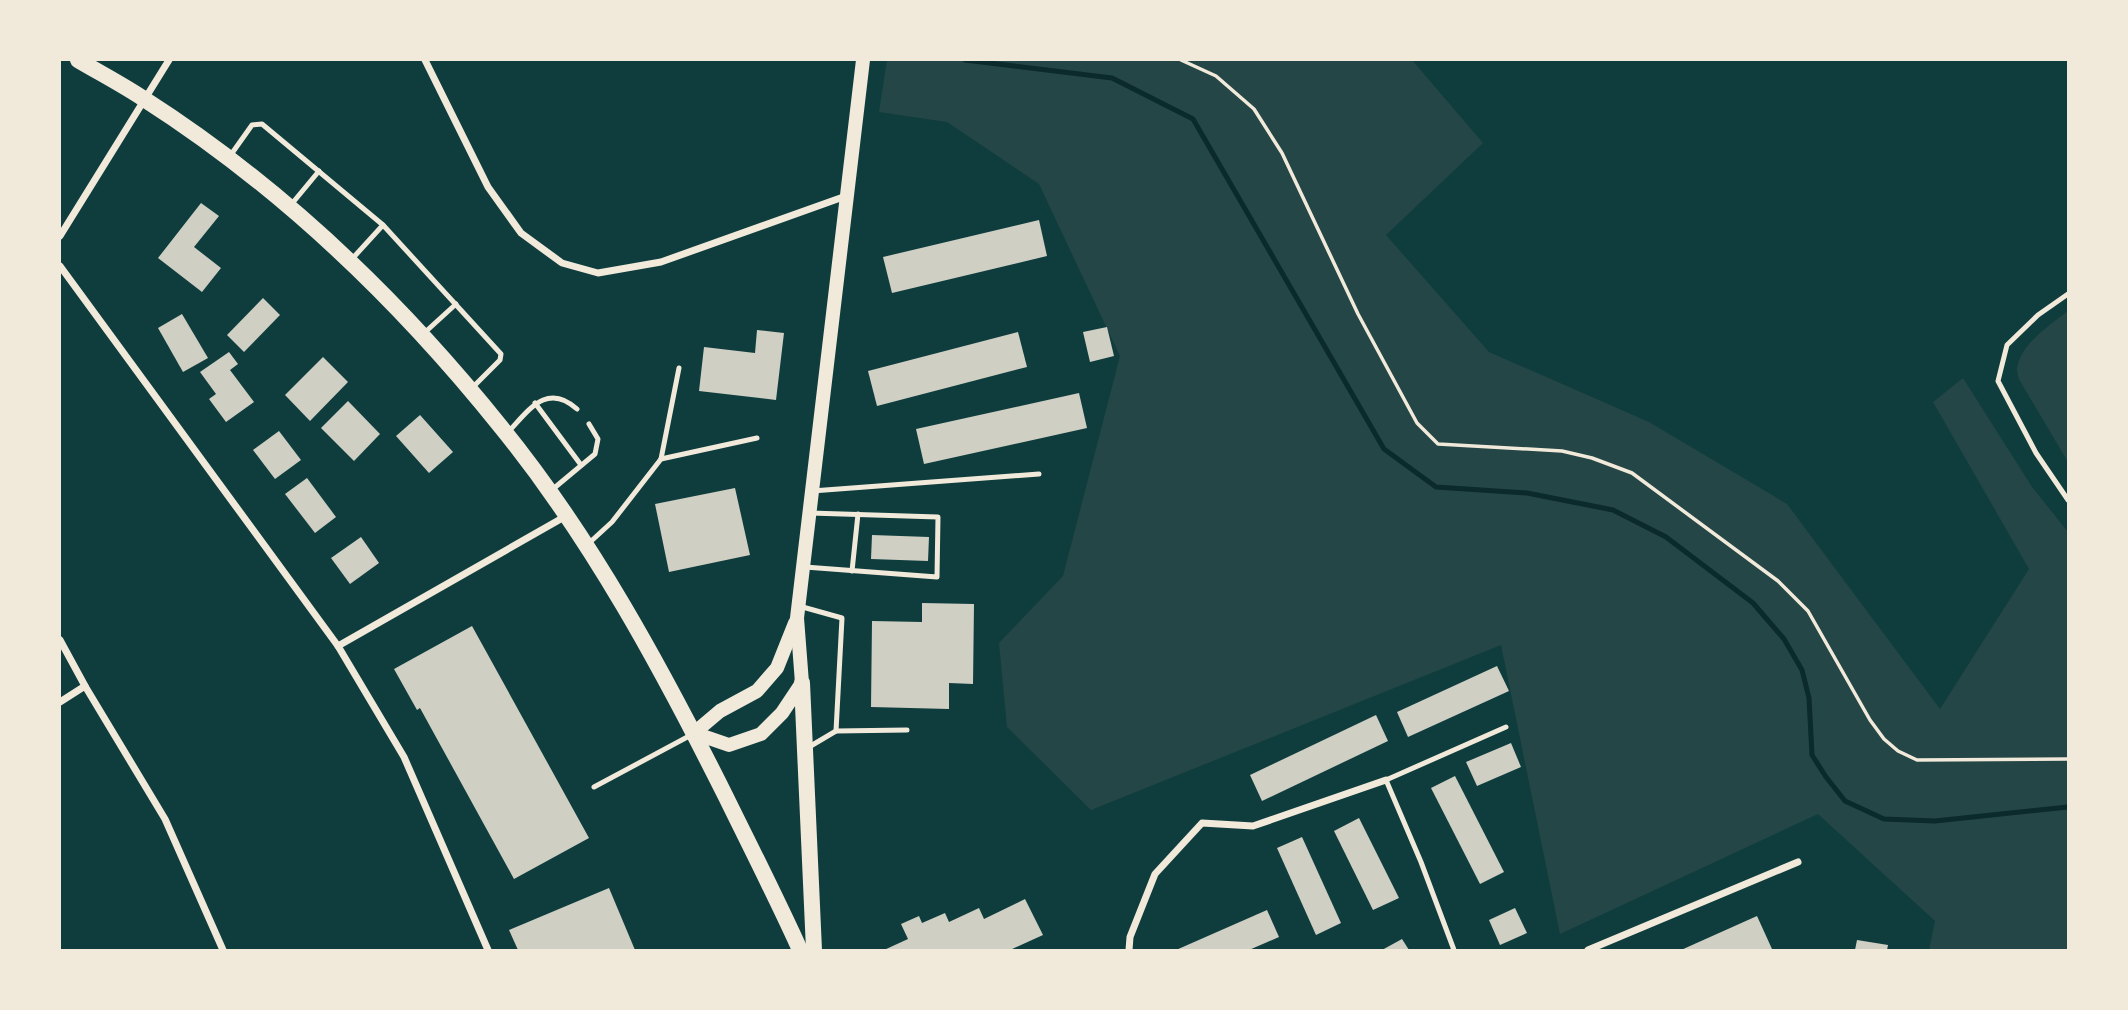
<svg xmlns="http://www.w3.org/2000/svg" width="2128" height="1010" font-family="'Source Sans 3',sans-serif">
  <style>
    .green { fill: #244646 }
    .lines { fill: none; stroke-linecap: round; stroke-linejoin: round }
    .stream { stroke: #0a2a2b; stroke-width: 5 }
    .building { fill: #cfcfc3 }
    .path { stroke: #f1e9da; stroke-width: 3.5 }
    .service { stroke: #f1e9da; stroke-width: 5 }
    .minor { stroke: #f1e9da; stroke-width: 7 }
    .secondary { stroke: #f1e9da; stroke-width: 14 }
    .primary { stroke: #f1e9da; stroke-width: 16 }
  </style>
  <rect width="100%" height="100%" fill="#0f3d3e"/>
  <g class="green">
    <polygon points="887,60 1412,60 1483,143 1386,235 1489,352 1649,422 1787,504 1940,709 2029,569 1933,402 1963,378 2032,487 2068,532 2068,950 1929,950 1935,921 1818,814 1560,934 1501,645 1091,810 1007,727 999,643 1063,576 1120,356 1039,184 947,122 879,112"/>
    <path d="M2068,311V462L2020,381C2019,380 2017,372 2017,370C2018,346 2051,324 2068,311Z"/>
  </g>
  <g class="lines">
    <polyline class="stream" points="965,60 1112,78 1193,119 1384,449 1436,487 1527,493 1613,510 1666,537 1753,603 1784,639 1802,670 1809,698 1812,755 1826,777 1845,801 1884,819 1935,821 2068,807"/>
  </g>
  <g class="building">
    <polygon points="201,203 219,216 194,247 221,268 202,292 158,258"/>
    <polygon points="1039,220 1047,256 892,293 883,257"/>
    <polygon points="263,298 280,315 244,352 227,335"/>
    <polygon points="182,314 208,358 183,372 158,328"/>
    <polygon points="1107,327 1114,356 1090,362 1083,332"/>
    <polygon points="757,330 784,333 776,400 699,391 704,347 755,353"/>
    <polygon points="1018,332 1027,367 877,406 868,371"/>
    <polygon points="229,352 238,364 230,370 254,402 226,422 209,399 216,394 200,372"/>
    <polygon points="323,357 348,382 310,421 285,395"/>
    <polygon points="1079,393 1087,428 924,464 916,429"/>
    <polygon points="348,401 380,434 354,461 321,428"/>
    <polygon points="420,415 453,452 429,473 396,436"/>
    <polygon points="279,431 301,460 275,479 253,450"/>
    <polygon points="307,478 336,517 315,533 285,494"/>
    <polygon points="735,488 750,555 669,572 655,504"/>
    <polygon points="872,535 929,537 928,561 871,559"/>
    <polygon points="361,537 379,563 350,584 331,558"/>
    <polygon points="922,603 974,604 973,684 949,683 949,709 871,707 872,621 922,622"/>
    <polygon points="472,626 589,838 514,879 420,708 417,710 394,669"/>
    <polygon points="1497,666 1509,691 1408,737 1397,712"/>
    <polygon points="1376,715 1388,741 1262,801 1250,775"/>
    <polygon points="1511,743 1521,767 1477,786 1466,762"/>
    <polygon points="1455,776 1504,872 1480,884 1431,788"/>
    <polygon points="1359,818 1399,898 1373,910 1334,831"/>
    <polygon points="1302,837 1341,923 1316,935 1277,848"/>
    <polygon points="609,888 635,950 518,950 509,930"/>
    <polygon points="1025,899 1043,935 1010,950 884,950 908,939 901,924 919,916 922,923 945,913 949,922 979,908 984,919"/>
    <polygon points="1515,908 1527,933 1500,945 1489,920"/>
    <polygon points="1267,910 1279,937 1249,950 1176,950"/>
    <polygon points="1757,916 1772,949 1681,950"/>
    <polygon points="1402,939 1409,950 1382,950"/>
    <polygon points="1857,940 1888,945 1887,950 1855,950"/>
  </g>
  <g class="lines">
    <polyline class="path" points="1181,60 1216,76 1254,109 1282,153 1358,314 1417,423 1438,444 1562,451 1592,458 1632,473 1778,581 1808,611 1870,720 1884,739 1898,751 1917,760 2068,759"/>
    <g class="service">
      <polyline points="230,156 252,125 262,124 383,225 501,354 500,360 471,389"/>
      <polyline points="290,206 319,171"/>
      <polyline points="352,259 383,225"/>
      <polyline points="2068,294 2038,315 2007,345 1998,381 2036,453 2068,500"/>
      <polyline points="422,335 456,304"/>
      <polyline points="535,403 581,465"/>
      <path d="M509,431C529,410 547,382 577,409"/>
      <polyline points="661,459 757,438"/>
      <polyline points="553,489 595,454 598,439 589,424"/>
      <polyline points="812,491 1039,474"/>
      <polyline points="588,544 612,522 661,459 679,368"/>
      <polyline points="805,567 937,577 938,517 810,513"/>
      <polyline points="852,571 858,514"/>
      <polyline points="799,606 842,618 836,731"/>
      <polyline points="809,747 836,731 907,730"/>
      <polyline points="594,787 693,734"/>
      <polyline points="1454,950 1421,862 1386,780 1506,727"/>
    </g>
    <g class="minor">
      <polyline points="425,60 488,187 521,233 562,263 598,273 661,262 846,196"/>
      <polyline points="60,236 169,60"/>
      <polyline points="60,266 338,646 404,757 488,950"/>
      <polyline points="60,640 85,686 165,819 223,950"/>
      <polyline points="338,646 566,516"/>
      <polyline points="60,702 85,686"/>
      <polyline points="1129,950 1130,937 1155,874 1202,823 1253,826 1386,780"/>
      <polyline points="1588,950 1798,862"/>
    </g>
    <g class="secondary">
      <polyline points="694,733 729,745 761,734 782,713 802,683 797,618 863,60"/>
      <polyline points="694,733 720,711 757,691 777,668 795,623"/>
    </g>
    <g class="primary">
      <path d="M78,60C100,73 123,85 144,99C280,186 400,301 501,427C592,539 662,669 726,797C751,848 777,899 800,950"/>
      <polyline points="802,683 814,950"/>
    </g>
  </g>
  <rect width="2128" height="1010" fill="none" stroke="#f1e9da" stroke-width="122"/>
</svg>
